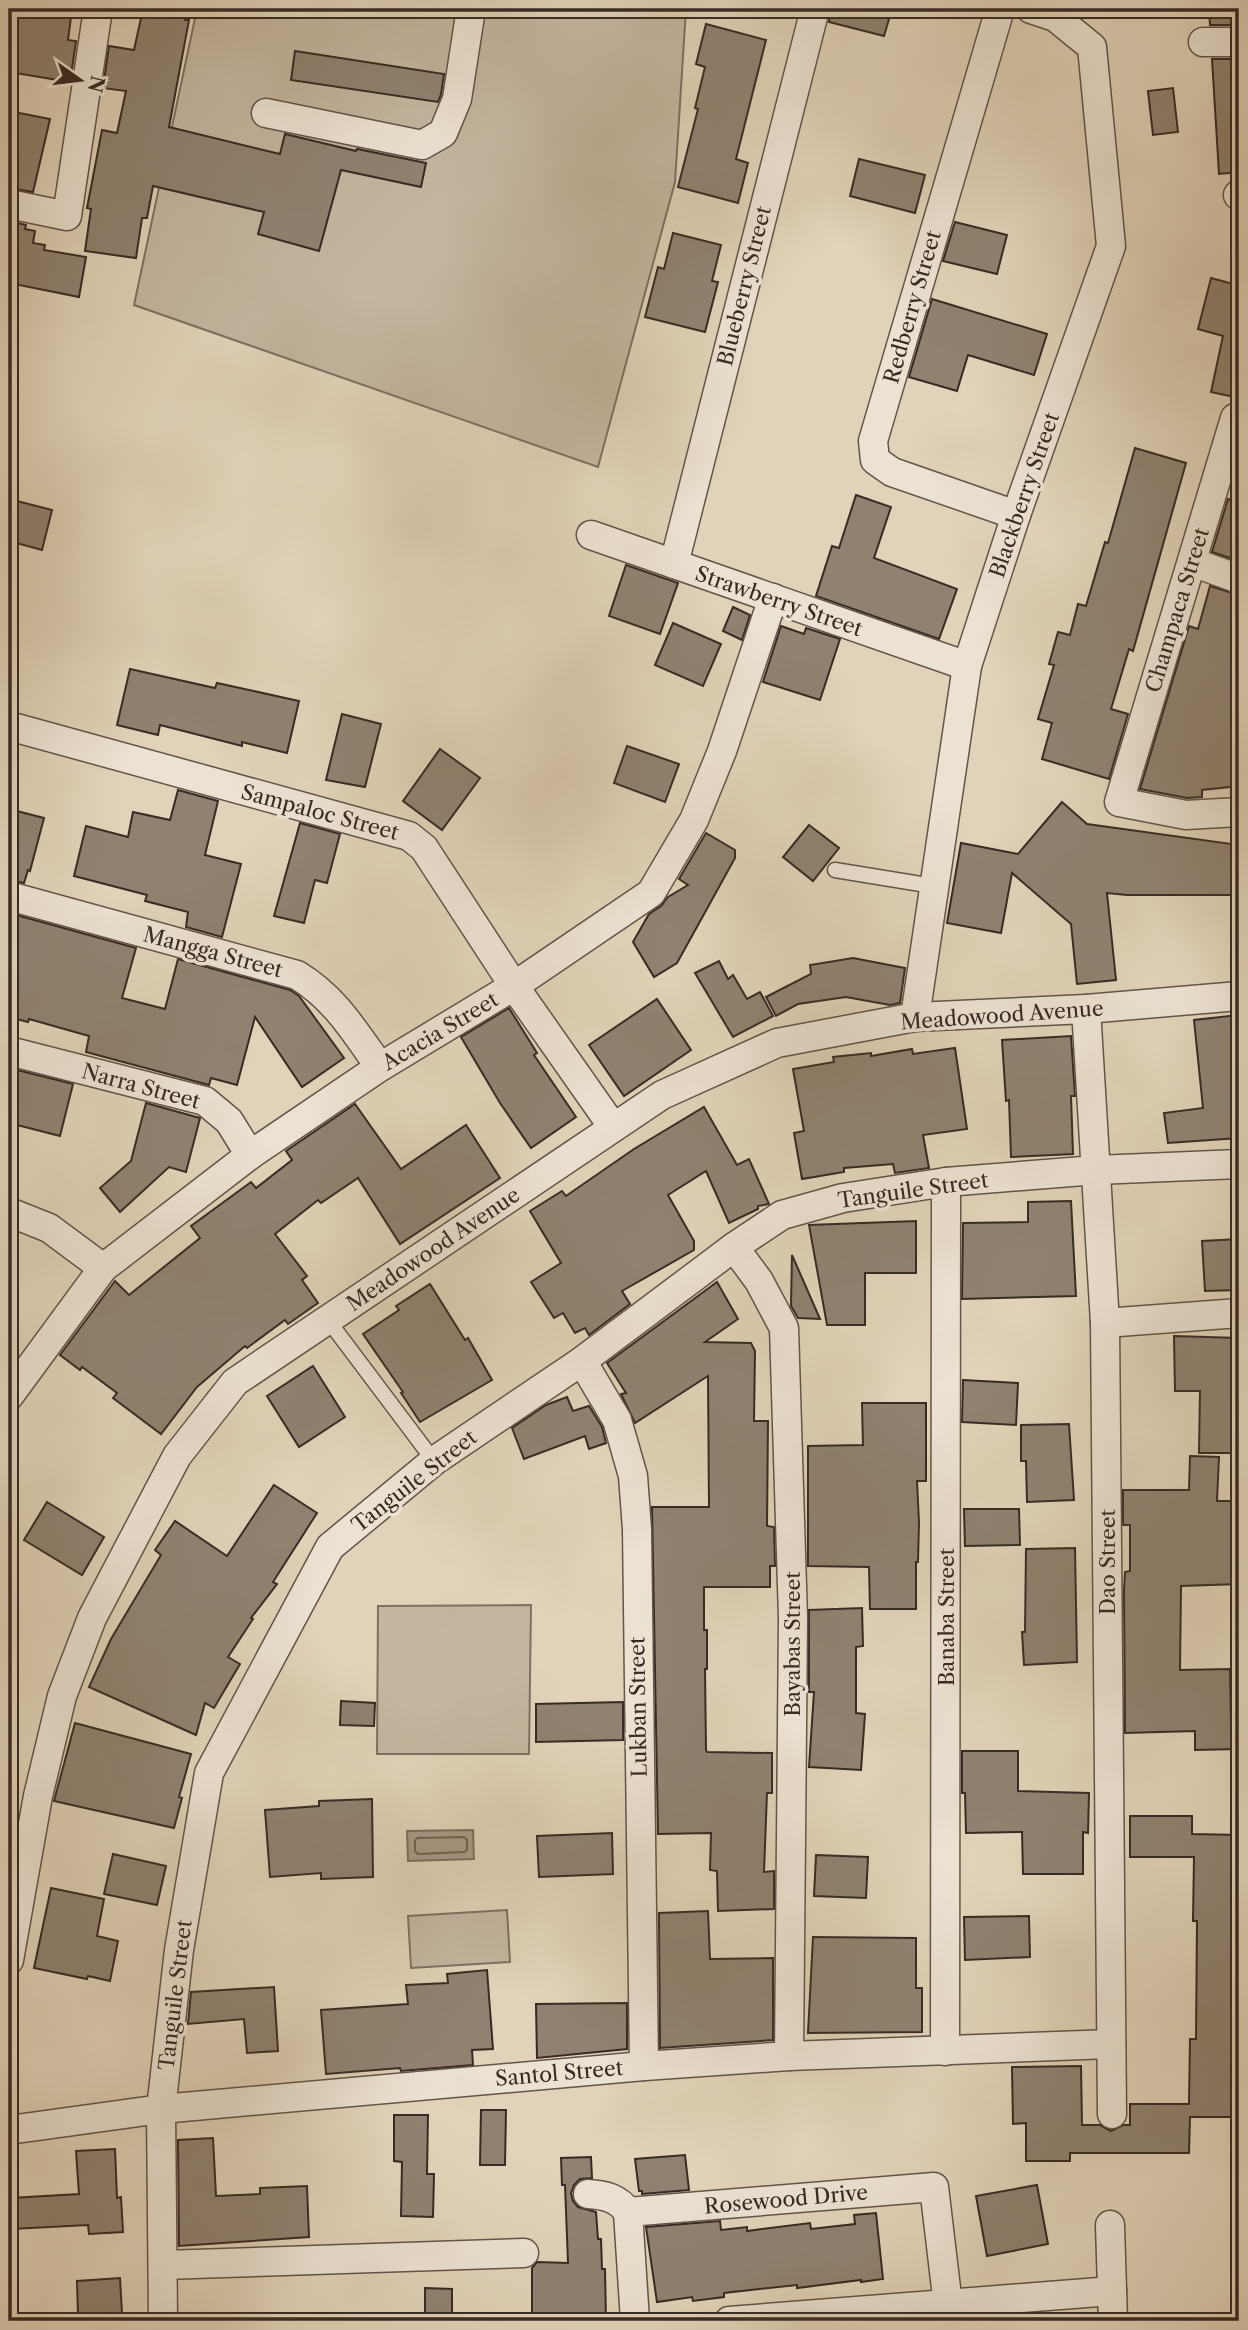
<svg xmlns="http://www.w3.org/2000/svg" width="1248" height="2330" font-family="'Libre Caslon Text',serif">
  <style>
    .green { fill: #c4b6a0; stroke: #7e7062; stroke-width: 2 }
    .water { fill: #a89a86; stroke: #7b6e5f; stroke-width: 2 }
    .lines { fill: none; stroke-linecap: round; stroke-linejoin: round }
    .shore { stroke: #706255; stroke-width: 2 }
    .building { fill: #908271; stroke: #382b24; stroke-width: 2 }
    .service-casing { stroke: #625549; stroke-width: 17 }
    .minor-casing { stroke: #625549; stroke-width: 31 }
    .service { stroke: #ece2d2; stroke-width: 14 }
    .minor { stroke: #ece2d2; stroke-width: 28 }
    .labels { text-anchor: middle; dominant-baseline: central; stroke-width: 7; stroke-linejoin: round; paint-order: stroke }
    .street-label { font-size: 21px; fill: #382b24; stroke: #ece2d2 }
  </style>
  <rect width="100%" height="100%" fill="#e1d3b9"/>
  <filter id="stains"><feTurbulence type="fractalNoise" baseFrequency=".00286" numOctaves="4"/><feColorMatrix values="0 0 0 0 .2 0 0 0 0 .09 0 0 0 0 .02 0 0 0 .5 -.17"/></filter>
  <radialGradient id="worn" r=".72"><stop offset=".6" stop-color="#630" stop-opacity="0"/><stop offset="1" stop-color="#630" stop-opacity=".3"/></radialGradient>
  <g class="green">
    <polygon points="197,9 686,9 675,182 598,467 134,305"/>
    <polygon points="531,1605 529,1754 377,1754 378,1606"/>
    <polygon points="507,1910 510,1962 411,1968 408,1916"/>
  </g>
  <polygon class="water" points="473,1830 474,1859 408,1861 407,1831"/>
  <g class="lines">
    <polygon class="shore" points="464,1837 467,1840 467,1850 464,1852 418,1854 415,1851 415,1841 417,1838"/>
  </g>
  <g class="building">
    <polygon points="12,9 72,9 68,40 76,41 70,82 9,72 9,38"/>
    <polygon points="143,9 188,9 185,20 189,20 169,127 280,154 285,134 356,151 357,149 426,163 421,187 341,170 319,251 258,234 264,212 153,186 147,218 142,218 136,258 85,251 91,209 87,208 102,130 117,133 126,91 103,88 109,46 134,50"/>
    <polygon points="831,9 892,9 884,36 829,22"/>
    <polygon points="1209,9 1239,9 1239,25 1210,25"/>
    <polygon points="706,24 766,40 736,159 748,163 738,203 678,187 698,109 695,108 705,67 696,64"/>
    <polygon points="295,51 444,74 441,94 438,102 291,80"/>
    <polygon points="1212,59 1239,59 1239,172 1219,174"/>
    <polygon points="1173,88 1178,132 1153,135 1148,91"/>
    <polygon points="9,111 50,119 33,192 9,188"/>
    <polygon points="859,159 925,175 915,213 850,196"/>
    <polygon points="9,221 26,225 25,229 35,231 33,243 45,245 44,250 86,257 79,297 9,283"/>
    <polygon points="955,222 1007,235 997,274 943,261"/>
    <polygon points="673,233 721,245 712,281 718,282 705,332 645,317 658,267 664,269"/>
    <polygon points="1211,278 1237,285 1232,307 1239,308 1239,398 1211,392 1223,336 1198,329"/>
    <polygon points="932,299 1047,334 1034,375 968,355 957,391 909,377"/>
    <polygon points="1135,448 1186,463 1133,651 1129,649 1111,709 1128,714 1109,779 1042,759 1052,723 1038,719 1054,665 1049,664 1058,632 1070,635 1078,604 1086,606 1105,542 1108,543"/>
    <polygon points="856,495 891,507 874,558 957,589 939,639 816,596 832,546 839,548"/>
    <polygon points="9,499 52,510 42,550 9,541"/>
    <polygon points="1228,499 1239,502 1239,561 1212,552"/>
    <polygon points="626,565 678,583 660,634 609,616"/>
    <polygon points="1210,586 1239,595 1239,786 1202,790 1202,797 1187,798 1140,789 1189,626 1198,629"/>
    <polygon points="733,607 750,615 742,640 723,631"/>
    <polygon points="673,623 721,644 703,686 655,665"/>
    <polygon points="781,626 804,634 806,628 840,639 820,700 763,682"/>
    <polygon points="130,669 215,688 217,683 299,701 287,753 242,742 242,746 160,725 158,735 117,725"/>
    <polygon points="342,714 381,724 365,787 326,780"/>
    <polygon points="627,746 679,764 665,802 614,783"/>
    <polygon points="440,749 480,778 442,830 403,801"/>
    <polygon points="178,790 218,801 205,855 241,864 222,937 186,927 188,912 145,901 147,895 74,876 86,826 128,837 133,812 170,820"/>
    <polygon points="1062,802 1087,824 1239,845 1239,895 1127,895 1107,893 1116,980 1077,984 1071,924 1012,873 1001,933 947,923 961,843 1018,854"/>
    <polygon points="9,809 44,818 30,871 28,870 24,883 9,880"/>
    <polygon points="300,823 340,834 327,883 315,880 304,923 274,916"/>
    <polygon points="809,825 839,848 813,881 783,857"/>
    <polygon points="706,833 735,850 735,858 677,963 654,977 633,942 649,914 661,906 668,897 688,885 679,879"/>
    <polygon points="9,913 136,948 122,998 165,1009 178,959 290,990 299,996 344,1058 302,1087 255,1017 237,1085 211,1078 209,1085 86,1052 89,1036 29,1019 28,1022 9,1017"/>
    <polygon points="853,958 905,968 900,1003 890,1005 846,997 798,1004 776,1016 766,997 811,974 810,965"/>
    <polygon points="719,961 728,979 733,975 747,999 760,992 773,1016 733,1037 695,973"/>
    <polygon points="657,999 691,1050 624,1096 589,1045"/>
    <polygon points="509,1008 537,1053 534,1055 576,1117 531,1148 500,1103 461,1037"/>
    <polygon points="1238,1015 1239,1138 1168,1143 1164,1113 1203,1108 1194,1020"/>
    <polygon points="1071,1036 1075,1096 1071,1096 1073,1154 1011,1157 1009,1100 1006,1101 1002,1040"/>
    <polygon points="955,1048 967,1129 923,1135 929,1168 895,1173 893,1164 844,1168 844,1172 802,1179 794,1133 804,1131 793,1069 834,1062 833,1057 871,1053 871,1056 912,1049 913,1054"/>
    <polygon points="9,1068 73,1084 60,1136 9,1123"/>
    <polygon points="146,1103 200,1118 186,1172 169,1167 120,1212 100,1188 131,1161"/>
    <polygon points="355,1104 401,1169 466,1125 500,1178 400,1244 358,1178 321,1203 318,1200 275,1234 307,1276 302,1280 318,1303 288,1324 285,1320 247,1348 245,1346 197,1387 161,1434 113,1398 117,1393 82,1367 80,1370 60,1355 115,1281 129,1295 200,1238 191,1226 251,1182 256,1188 292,1160 286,1151"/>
    <polygon points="704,1107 737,1165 749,1159 769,1204 758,1206 758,1209 729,1223 706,1171 668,1195 694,1241 694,1250 622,1291 630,1304 589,1335 585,1328 575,1333 563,1313 554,1318 531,1282 561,1263 530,1211 562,1191 566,1196 634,1149"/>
    <polygon points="1071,1201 1076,1296 962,1299 963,1223 1028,1222 1028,1202"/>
    <polygon points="916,1221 916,1273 865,1273 865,1325 827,1325 809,1225"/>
    <polygon points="1239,1239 1239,1290 1205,1291 1202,1241"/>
    <polygon points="792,1255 820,1319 798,1318 791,1306"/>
    <polygon points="717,1282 738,1319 705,1342 751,1343 755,1351 754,1421 768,1421 767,1526 774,1527 775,1566 770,1566 770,1587 704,1587 704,1630 707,1630 707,1669 705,1669 706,1750 707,1752 772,1753 772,1793 767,1793 764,1872 774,1871 774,1909 718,1911 717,1871 710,1870 711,1833 658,1834 652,1507 709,1507 708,1376 635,1423 621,1394 626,1393 607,1363"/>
    <polygon points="430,1284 465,1340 468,1338 492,1380 420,1422 401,1393 403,1392 363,1334 399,1310 396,1306"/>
    <polygon points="1174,1336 1239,1338 1239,1453 1199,1453 1200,1391 1175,1391"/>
    <polygon points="313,1366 345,1417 299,1447 267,1396"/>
    <polygon points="963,1380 1018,1383 1016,1425 962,1422"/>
    <polygon points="567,1397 573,1411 589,1406 602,1427 606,1443 589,1449 585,1436 524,1459 512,1428 546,1405"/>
    <polygon points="862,1403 926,1403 926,1481 917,1481 919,1522 918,1562 916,1562 916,1609 870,1609 869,1567 808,1566 808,1446 863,1445"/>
    <polygon points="1069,1424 1074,1500 1027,1502 1026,1461 1021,1461 1021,1425"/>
    <polygon points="1190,1456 1219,1457 1217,1501 1239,1501 1239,1584 1181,1586 1180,1670 1230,1669 1231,1726 1236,1726 1237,1749 1195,1750 1195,1731 1125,1733 1124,1590 1125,1572 1130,1571 1130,1525 1123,1525 1123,1490 1189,1490"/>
    <polygon points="274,1485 317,1513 273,1582 277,1584 251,1618 253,1619 228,1657 240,1664 214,1708 205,1703 196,1735 89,1687 111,1639 161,1555 155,1550 175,1521 227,1556"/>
    <polygon points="47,1502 104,1537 82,1575 24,1540"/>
    <polygon points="964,1509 1019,1509 1020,1545 965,1546"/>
    <polygon points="1075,1548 1077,1662 1024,1665 1022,1632 1025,1632 1026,1549"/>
    <polygon points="862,1608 863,1646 856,1647 856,1713 865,1714 861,1770 809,1767 814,1692 809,1692 809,1610"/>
    <polygon points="341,1701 375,1703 374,1726 340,1725"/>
    <polygon points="623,1702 623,1740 536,1742 536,1704"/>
    <polygon points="75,1723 191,1754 179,1797 182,1798 174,1828 54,1801"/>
    <polygon points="962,1751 1018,1751 1018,1791 1089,1793 1088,1833 1083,1832 1083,1874 1023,1874 1022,1832 966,1833 965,1793 962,1793"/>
    <polygon points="372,1799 373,1877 321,1879 321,1873 270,1877 265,1810 319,1806 319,1801"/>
    <polygon points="1130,1816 1192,1816 1192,1834 1239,1835 1239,2117 1190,2117 1189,2153 1070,2153 1070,2161 1026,2161 1026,2123 1013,2124 1012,2067 1081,2066 1082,2125 1100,2125 1111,2131 1123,2125 1130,2125 1130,2104 1189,2104 1190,2039 1196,2039 1197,1921 1193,1921 1194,1857 1130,1857"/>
    <polygon points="612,1833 613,1874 539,1877 537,1836"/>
    <polygon points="113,1854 166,1866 157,1905 104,1894"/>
    <polygon points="816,1855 868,1857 866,1898 814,1896"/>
    <polygon points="51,1888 104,1899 97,1936 118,1941 110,1981 88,1976 87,1979 34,1968"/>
    <polygon points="708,1911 710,1959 773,1958 773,2040 660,2048 659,1913"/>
    <polygon points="1029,1916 1030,1957 965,1960 964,1917"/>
    <polygon points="813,1937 916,1938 916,1988 922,1988 922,2032 808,2033"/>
    <polygon points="487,1970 493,2049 472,2050 473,2065 401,2071 400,2068 326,2074 321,2010 408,2004 406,1985 448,1983 447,1974"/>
    <polygon points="274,1987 278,2051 247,2053 244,2019 188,2024 191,1992"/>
    <polygon points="627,2003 627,2049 537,2058 536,2004"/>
    <polygon points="481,2110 506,2110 505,2165 480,2165"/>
    <polygon points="394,2115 428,2115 427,2174 434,2174 433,2217 401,2216 402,2162 394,2161"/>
    <polygon points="213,2138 216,2196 260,2194 260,2188 307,2186 309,2237 179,2246 178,2140"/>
    <polygon points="115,2149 117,2198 121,2197 123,2232 89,2234 88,2225 12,2229 11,2198 79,2194 76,2151"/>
    <polygon points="685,2155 689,2190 642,2194 642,2191 639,2191 635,2159"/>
    <polygon points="591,2157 592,2178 580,2179 574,2185 571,2193 573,2201 578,2207 596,2212 598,2239 601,2239 602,2269 605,2269 606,2321 532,2321 532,2268 537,2262 568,2263 565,2185 562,2185 561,2158"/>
    <polygon points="1037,2185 1048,2244 987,2256 976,2196"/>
    <polygon points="876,2213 883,2279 861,2282 861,2280 797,2288 797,2285 724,2293 724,2297 693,2301 692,2297 657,2302 646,2227 720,2221 721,2230 747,2227 747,2231 810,2223 811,2229 855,2224 854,2215"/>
    <polygon points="120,2278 122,2313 78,2316 77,2281"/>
    <polygon points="425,2288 452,2289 452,2321 425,2321"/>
  </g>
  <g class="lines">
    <g class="service-casing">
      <g id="service">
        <polyline points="835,870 933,886"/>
        <polyline points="328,1320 434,1461"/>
      </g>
    </g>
    <g class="minor-casing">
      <g id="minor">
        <polyline points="1000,9 873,441 875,460 892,472 1016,515"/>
        <polyline points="1203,42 1239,42"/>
        <polyline points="266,113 422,145 443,133 457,99 471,9"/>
        <polyline points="1238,195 1239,195"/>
        <polyline points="9,204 67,216 98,9"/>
        <polyline points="1239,420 1235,418 1119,802 1186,815 1239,812"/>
        <polyline points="591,535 967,666"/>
        <polyline points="1192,562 1239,579"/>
        <polyline points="674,564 815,9"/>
        <polyline points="9,726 409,836 424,848 514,986 613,1127"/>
        <path d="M9,896L297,975C335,998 354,1031 380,1067"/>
        <polyline points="1086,1009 1105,1323 1112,2114"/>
        <polyline points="915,1017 967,666 1016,515 1111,246 1092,47 1055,17 1031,9"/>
        <polyline points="9,1051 205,1101 229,1121 250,1155"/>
        <polyline points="9,1212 49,1228 103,1268"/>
        <polyline points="734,1247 759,1281 784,1328 793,1618 789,2056"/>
        <polyline points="1105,1323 1239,1313"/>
        <polyline points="582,1361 617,1420 633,1476 637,1529 644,2066"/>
        <polyline points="9,1396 103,1268 250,1155 380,1067 514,986 651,893 694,820 722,751 773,598"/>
        <polyline points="9,1960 38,1796 62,1696 92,1618 177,1456 235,1382 662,1095 777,1043 915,1017 1086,1009 1239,996"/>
        <polyline points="945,2051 946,1182"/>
        <polyline points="9,2130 161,2109 644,2066 789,2056 1111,2044"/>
        <path d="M588,2194C605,2195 618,2198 628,2212"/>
        <polyline points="1110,2225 1113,2321"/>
        <polyline points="163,2265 524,2253"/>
        <polyline points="163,2321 161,2109 179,1950 209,1773 330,1547 434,1461 582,1361 734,1247 782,1215 843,1198 946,1182 1096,1170 1239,1164"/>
        <polyline points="635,2321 628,2212 934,2187 948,2305"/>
        <polyline points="729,2321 1112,2291"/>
      </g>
    </g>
    <use href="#service" class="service"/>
    <use href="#minor" class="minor"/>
  </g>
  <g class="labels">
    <g class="street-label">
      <text transform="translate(744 286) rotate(-76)">Blueberry Street</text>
      <text transform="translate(912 307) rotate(-74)">Redberry Street</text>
      <text transform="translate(1024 495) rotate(-71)">Blackberry Street</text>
      <text transform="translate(779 601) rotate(19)">Strawberry Street</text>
      <text transform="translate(1177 610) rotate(-73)">Champaca Street</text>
      <text transform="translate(320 812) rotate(15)">Sampaloc Street</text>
      <text transform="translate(213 952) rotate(15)">Mangga Street</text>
      <text transform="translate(1002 1015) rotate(-4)">Meadowood Avenue</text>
      <text transform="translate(440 1031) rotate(-31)">Acacia Street</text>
      <text transform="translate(141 1086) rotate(15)">Narra Street</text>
      <text transform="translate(913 1190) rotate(-8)">Tanguile Street</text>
      <text transform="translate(433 1249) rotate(-34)">Meadowood Avenue</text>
      <text transform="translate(414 1481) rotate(-38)">Tanguile Street</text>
      <text transform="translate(1107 1562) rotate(-90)">Dao Street</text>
      <text transform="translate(946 1617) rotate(-90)">Banaba Street</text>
      <text transform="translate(792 1644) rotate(-90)">Bayabas Street</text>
      <text transform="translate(638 1707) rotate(-91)">Lukban Street</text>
      <text transform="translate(175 1995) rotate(-83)">Tanguile Street</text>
      <text transform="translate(559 2073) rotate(-5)">Santol Street</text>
      <text transform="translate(786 2199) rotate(-5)">Rosewood Drive</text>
    </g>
  </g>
  <rect width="1248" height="2330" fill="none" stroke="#e1d3b9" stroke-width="35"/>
  <rect x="10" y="10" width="1227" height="2309" fill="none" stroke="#382b24" stroke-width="3.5"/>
  <rect x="18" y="18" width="1213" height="2295" fill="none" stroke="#382b24" stroke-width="2"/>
  <g transform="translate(80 80) rotate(104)" stroke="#ece2d2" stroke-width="5" paint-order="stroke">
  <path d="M0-5L12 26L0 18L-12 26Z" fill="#382b24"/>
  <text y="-10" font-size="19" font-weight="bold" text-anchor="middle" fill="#382b24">N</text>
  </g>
  <rect width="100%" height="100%" filter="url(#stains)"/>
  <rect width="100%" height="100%" fill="url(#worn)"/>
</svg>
